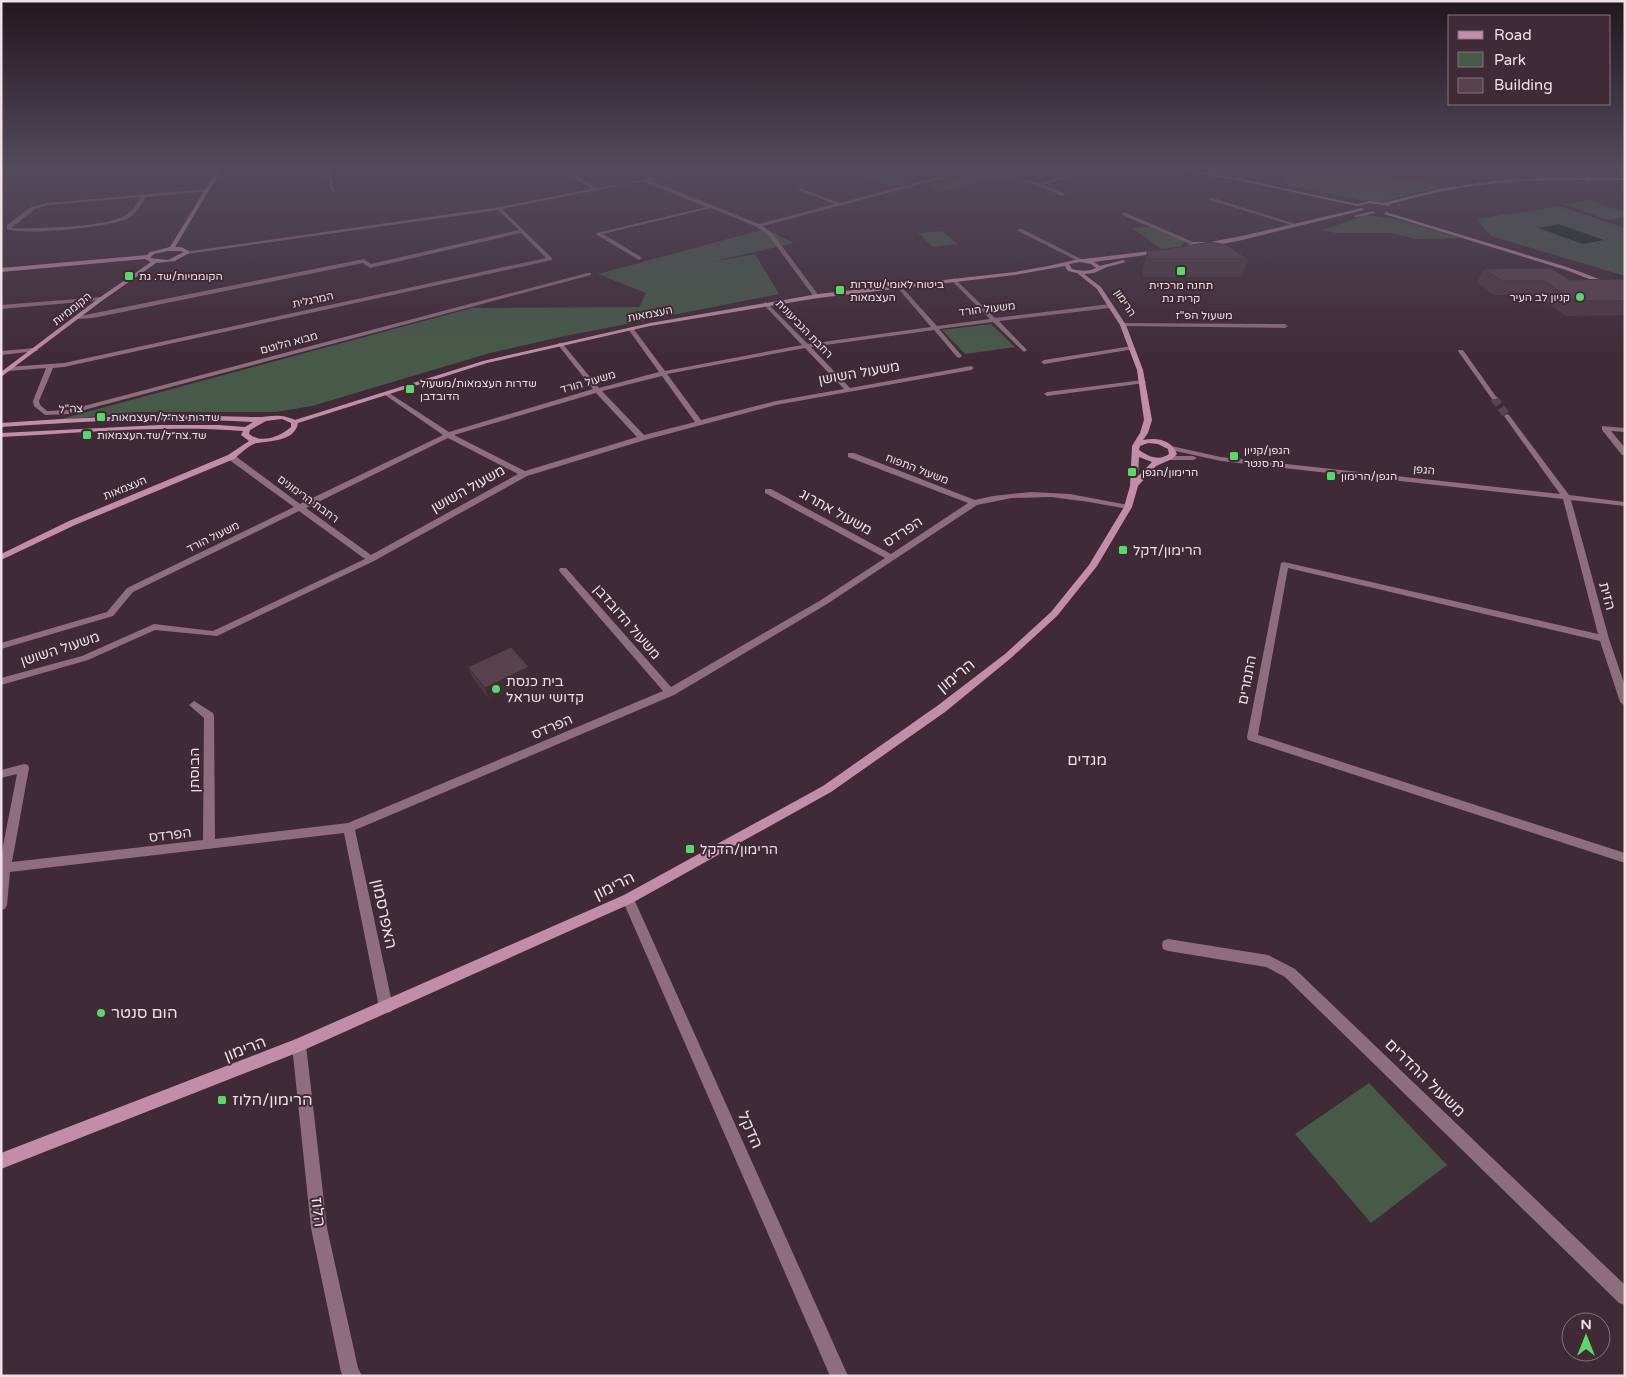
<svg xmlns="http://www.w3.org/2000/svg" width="1626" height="1377" font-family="'Varela Round','Noto Sans Hebrew',sans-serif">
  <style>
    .green { fill: #475948 }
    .water { fill: #102512 }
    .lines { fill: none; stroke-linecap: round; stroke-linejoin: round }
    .street-tunnel-far1 { stroke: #5a4550; stroke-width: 6; stroke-dasharray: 6 3; stroke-linecap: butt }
    .street-tunnel { stroke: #5a4550; stroke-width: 8; stroke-dasharray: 8 4; stroke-linecap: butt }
    .street { fill: #8e6d7d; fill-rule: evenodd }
    .secondary { fill: #c28ea7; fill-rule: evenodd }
    .wall { fill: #4d3841 }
    .shaded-wall { fill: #3e2e35 }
    .building { fill: #59414c; stroke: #3e2e35 }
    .poi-dot { fill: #5dd56d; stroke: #402a35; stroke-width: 2 }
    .labels { text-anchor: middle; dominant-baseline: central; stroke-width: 4; stroke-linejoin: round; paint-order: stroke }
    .far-poi-label { font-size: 11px; fill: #efe0e7; stroke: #402a35; text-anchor: start }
    .far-street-label { font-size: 11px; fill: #efe0e7; stroke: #402a35 }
    .street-label { font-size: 14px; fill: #efe0e7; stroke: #402a35 }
    .poi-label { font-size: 14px; fill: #efe0e7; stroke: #402a35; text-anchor: start }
    .neighbourhood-label { font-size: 15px; fill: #efe0e7; stroke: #402a35 }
    .near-street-label { font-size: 16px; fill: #efe0e7; stroke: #402a35 }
    .near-poi-label { font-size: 16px; fill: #efe0e7; stroke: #402a35; text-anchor: start }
  </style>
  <rect width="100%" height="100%" fill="#402a35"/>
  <g class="green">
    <polygon points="875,167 913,180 891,186 852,172"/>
    <polygon points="1287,167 1367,167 1397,180 1421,180 1439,187 1382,202 1359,200 1281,184 1298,173"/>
    <polygon points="978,173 997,176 943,191 929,186"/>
    <polygon points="1589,200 1625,212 1625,217 1608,220 1563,204"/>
    <polygon points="1559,206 1625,228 1625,276 1491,236 1476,219"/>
    <polygon points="1366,215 1396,219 1460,238 1416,239 1391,233 1336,233 1322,230"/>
    <polygon points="1150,227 1185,241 1181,247 1163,250 1132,228"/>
    <polygon points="765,229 794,243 711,262 755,254 779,294 560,337 490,353 312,406 276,412 136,412 53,421 472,308 639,307 646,293 598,274"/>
    <polygon points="942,231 958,244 933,247 918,233"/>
    <polygon points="991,324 1015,347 965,354 942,330"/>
    <polygon points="1369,1083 1447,1165 1371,1223 1295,1134"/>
  </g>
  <polygon class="water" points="1559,224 1604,240 1583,244 1538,228"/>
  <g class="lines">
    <polyline class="street-tunnel-far1" points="1494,398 1495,400"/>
    <polyline class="street-tunnel" points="1494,398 1507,416"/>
    <g class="street">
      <polygon points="36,167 53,167 1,171 1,169"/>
      <polygon points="325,167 329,167 335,192 331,191"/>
      <path d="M558,167H562L597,188L712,167L649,180L759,224L835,204L798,190L800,188L840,203L977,167H984L983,168L1040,184L1075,172L1072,170L1075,167H1091L1096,171L1084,174L1079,173L1044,185L1065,194L1063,196L1033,184L978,169L763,226L773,234L819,296L816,298L814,297L769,236L757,227L711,208L603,234L641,257L642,258L639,260L597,235V233L706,207L643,181L502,209L552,258V260L64,367L53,368L39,401L40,405L47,411L69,410L587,273H591V275L69,414L45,415L34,406L33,401L46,368L8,371L5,369L8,367L64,363L546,258L521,233L370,268L363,263L93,318L78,319L75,317L364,259L371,264L519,230L498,210L187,254L184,252L499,207L592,189ZM1082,168L1091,170L1084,172L1076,169Z"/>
      <polygon points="1248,167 1252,167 1239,180 1235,180 1235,178"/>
      <polygon points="1564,167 1568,167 1592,182 1588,183"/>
      <path d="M206,189L208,191L146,197C141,204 137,213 129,218C114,227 22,236 7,229V225L31,207L48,203ZM141,197C137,203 133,211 126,215C109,227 35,229 11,228L35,209L48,205Z"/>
      <polygon points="1209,198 1213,198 1299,225 1295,226 1209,200"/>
      <polygon points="1122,213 1126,213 1198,244 1193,245 1122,215"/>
      <polygon points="1018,229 1022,229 1085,261 1080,262 1018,231"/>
      <path d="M954,278L995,318L1110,304L1113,306L1110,308L999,321L1026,349L1027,350L1024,352L993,322L939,329L962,356L959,358L957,357L934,330L811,347L850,388L971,366L974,368L971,370L776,405L645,440L527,476L374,561L217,636L155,630L88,660L1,685V678L82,656L154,624L213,631L365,559L299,511L133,592L113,616L1,649V643L107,612L127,588L294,507L228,459V455H234L300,504L443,435L385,395V393H389L449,432L593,389L558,345V343H562L599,388L659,372L628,329L631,327L633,328L665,371L802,345L764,305V303L766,302L808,344L931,327L897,287V285L899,284L937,326L990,319L951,280ZM805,348L844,389L776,401L701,420L667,374ZM662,376L695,422L644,435L602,391ZM596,393L637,437L525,471L454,435ZM448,438L518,474L371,555L306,508Z"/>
      <polygon points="101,297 103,298 103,300 1,309 1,305"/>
      <polygon points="1123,323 1285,324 1288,326 1285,328 1121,326 1121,324"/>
      <polygon points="1132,346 1134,347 1134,349 1044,364 1041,362 1044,360"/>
      <polygon points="35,348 38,350 37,351 1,355 1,351"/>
      <polygon points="1459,350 1463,350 1497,398 1496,399 1492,399 1458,351"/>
      <polygon points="1143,380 1146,382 1145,383 1047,396 1044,394 1047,392"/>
      <polygon points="1507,414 1509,415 1569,495 1625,502 1625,506 1571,500 1609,639 1625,686 1625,706 1620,702 1600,641 1288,568 1258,735 1625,853 1625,863 1248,740 1247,737 1281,563 1284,562 1598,634 1563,499 1221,461 1171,450 1167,448 1171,446 1221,457 1560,494 1504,416"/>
      <polygon points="1602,426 1625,428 1625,432 1611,431 1625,448 1625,455 1622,455 1602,430"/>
      <polygon points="848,453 854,453 975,500 993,496 1031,492 1070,494 1128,505 1132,507 1128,509 1089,502 1051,497 1012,498 977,505 827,604 674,695 355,830 393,1007 391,1012 386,1013 381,1012 379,1007 344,833 10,872 7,905 5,909 1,910 1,856 17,774 1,778 1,770 24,764 28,765 29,768 12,862 203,840 204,718 189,705 194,701 213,713 214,716 215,839 348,823 663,691 560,572 559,570 560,568 566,568 671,687 821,600 885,558 765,493 765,489 771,489 891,554 968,503 848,457"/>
      <polygon points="1166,456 1193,456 1197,458 1193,460 1166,460"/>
      <polygon points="628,894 632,895 634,899 848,1376 830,1376 622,899 624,895"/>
      <polygon points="1168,939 1268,955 1295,969 1625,1285 1625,1305 1619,1303 1285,977 1266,967 1168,951 1163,949 1162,945 1163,941"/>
      <polygon points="299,1038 304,1040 306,1045 327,1228 358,1368 362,1376 343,1376 341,1372 311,1228 292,1045 294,1040"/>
    </g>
    <g class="secondary">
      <path d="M219,167H223L175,247H181L189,251V253L175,261L156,263L103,300L1,377V372L99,298L151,262L145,259L1,272V268L147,255L150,252L170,247ZM168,251H180L184,252L168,260L150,258L154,254Z"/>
      <path d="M1162,167H1169L1237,178L1357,204L1370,201L1383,203L1443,188L1495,181L1538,178H1625V180C1574,180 1523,179 1472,186C1444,190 1417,197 1390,204L1391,205L1389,206L1370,203L1357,206L1237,180Z"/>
      <polygon points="1362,208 1364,210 1242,240 1212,246 1196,246 1181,251 1178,249 1195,242 1210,242 1242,236"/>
      <polygon points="1373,211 1375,213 1356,217 1354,216"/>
      <polygon points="1386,212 1570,268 1625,289 1625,293 1566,270 1384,214"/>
      <path d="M1159,250L1161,253L1094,262L1100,266L1123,260L1126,262L1107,267L1094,273L1084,274L1101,287L1126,325L1143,370L1152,420L1148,433L1143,440C1157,437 1172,440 1177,454L1172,459L1156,466L1138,486L1132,507L1097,566L1057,616L1011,658L945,712L831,792L632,903L304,1050L1,1169V1153L296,1039L624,895L823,786L937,706L1005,654L1051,612L1089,565L1124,507L1130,486L1132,446L1140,433L1144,420L1137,370L1120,325L1097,289L1077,273L1068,271L1065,266L1015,275L818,298L650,326L487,363L298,423C295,441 271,441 257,443C250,444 240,454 234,459L75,525L1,560V554L69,521L228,455L249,441L241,435L243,431C163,425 81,433 1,437V433L160,425H219L245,427L253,422C169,417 85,421 1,427V423C84,417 167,413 251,417C269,418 277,412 295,420L483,361L650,323L818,294L1015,272L1048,266L1075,260ZM1080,262L1091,264L1096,268C1088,272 1080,271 1072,269L1069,264ZM282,419L291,423V427C279,437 262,444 249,434L250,430L266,421ZM1148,443L1158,444L1168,449L1169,454C1159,461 1149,457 1139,450L1140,446ZM1139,457L1152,462L1138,476Z"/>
    </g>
  </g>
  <g class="wall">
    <polygon points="1147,252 1248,259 1242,277 1143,277 1143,269"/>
    <polygon points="1484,269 1570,280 1625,281 1625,315 1566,316 1535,295 1494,295 1477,282"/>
    <polygon points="468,667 532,679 489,699 473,678"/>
  </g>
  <polygon class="shaded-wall" points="529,667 532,679 489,699 485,688"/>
  <g class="building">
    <polygon points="1210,242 1227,245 1248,259 1148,259 1147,252"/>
    <polygon points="1551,268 1570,280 1622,279 1625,281 1625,301 1575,301 1543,281 1502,281 1484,269"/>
    <polygon points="511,647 529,667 485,688 468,667"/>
  </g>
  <linearGradient id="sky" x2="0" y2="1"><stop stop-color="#23171d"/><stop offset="0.47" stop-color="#534a5c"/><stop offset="1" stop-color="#534a5c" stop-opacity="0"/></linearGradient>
  <rect width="1626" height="359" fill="url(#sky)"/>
  <g class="poi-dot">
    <rect x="1176" y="266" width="10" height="10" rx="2.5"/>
    <rect x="124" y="271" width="10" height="10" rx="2.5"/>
    <rect x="835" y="285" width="10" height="10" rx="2.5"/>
    <circle cx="1580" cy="297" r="5"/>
    <rect x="405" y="384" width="10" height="10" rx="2.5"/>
    <rect x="96" y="412" width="10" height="10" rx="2.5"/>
    <rect x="82" y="430" width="10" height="10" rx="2.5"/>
    <rect x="1229" y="451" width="10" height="10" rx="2.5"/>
    <rect x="1127" y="467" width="10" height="10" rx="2.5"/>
    <rect x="1326" y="471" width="10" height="10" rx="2.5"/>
    <rect x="1118" y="545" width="10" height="10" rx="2.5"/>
    <circle cx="496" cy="689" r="5"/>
    <rect x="685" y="844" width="10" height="10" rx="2.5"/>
    <circle cx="101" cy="1013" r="5"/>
    <rect x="217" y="1095" width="10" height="10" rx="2.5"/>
  </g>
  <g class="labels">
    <g class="far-poi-label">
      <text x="139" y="276">הקוממיות/שד. גת</text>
      <text x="850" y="284">ביטוח לאומי/שדרות<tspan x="850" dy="13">העצמאות</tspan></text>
      <text x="1181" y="285" text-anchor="middle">תחנה מרכזית<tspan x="1181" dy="13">קרית גת</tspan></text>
      <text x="1570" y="297" text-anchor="end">קניון לב העיר</text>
      <text x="420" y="383">שדרות העצמאות/משעול<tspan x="420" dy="13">הדובדבן</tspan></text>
      <text x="111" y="417">שדרות צה״ל/העצמאות</text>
      <text x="97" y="435">שד.צה״ל/שד.העצמאות</text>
      <text x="1244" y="450">הגפן/קניון<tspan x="1244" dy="13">גת סנטר</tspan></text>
      <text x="1142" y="472">הרימון/הגפן</text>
      <text x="1341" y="476">הגפן/הרימון</text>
    </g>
    <g class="far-street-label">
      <text transform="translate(313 300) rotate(-12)">המרגלית</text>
      <text transform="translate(1125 303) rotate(57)">הרימון</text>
      <text transform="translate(72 309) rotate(-38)">הקוממיות</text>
      <text transform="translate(987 309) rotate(-7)">משעול הורד</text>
      <text transform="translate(650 314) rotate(-11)">העצמאות</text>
      <text x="1204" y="315">משעול הפ"ז</text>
      <text transform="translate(804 329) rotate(46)">רחבת הגביעונית</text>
      <text transform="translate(289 343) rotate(-15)">מבוא הלוטם</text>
      <text transform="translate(588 382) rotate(-16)">משעול הורד</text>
      <text transform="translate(71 409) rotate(-3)">צה"ל</text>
      <text transform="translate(917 469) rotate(21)">משעול התפוח</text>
      <text transform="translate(1424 470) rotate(6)">הגפן</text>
      <text transform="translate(125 488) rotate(-22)">העצמאות</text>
      <text transform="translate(308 499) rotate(36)">רחבת הרימונים</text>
      <text transform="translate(213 537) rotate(-26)">משעול הורד</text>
    </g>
    <g class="street-label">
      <text transform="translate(859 373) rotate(-10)">משעול השושן</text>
      <text transform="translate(468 489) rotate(-29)">משעול השושן</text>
      <text transform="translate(836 512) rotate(29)">משעול אתרוג</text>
      <text transform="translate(903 532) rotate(-33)">הפרדס</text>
      <text transform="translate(1607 596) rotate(75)">הזית</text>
      <text transform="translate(627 622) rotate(49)">משעול הדובדבן</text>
      <text transform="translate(60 649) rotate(-18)">משעול השושן</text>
      <text transform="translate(1247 680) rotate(-79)">התמרים</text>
      <text transform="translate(552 727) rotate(-23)">הפרדס</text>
      <text transform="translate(194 770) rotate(-90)">הבוסתן</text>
      <text transform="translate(170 835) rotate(-7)">הפרדס</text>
    </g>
    <g class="poi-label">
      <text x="1133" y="550">הרימון/דקל</text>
      <text x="506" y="681">בית כנסת<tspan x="506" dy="16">קדושי ישראל</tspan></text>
      <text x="700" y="849">הרימון/הדקל</text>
    </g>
    <g class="neighbourhood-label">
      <text x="1087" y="760">מגדים</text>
    </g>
    <g class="near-street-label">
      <text transform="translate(956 676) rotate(-39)">הרימון</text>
      <text transform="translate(614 886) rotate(-26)">הרימון</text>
      <text transform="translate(384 914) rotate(78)">האפרסמון</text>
      <text transform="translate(245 1049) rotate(-21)">הרימון</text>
      <text transform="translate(1425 1078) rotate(44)">משעול ההדרים</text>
      <text transform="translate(750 1130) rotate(66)">הדקל</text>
      <text transform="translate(318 1212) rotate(83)">הלוז</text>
    </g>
    <g class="near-poi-label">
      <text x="111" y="1013">הום סנטר</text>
      <text x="232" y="1100">הרימון/הלוז</text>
    </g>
  </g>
  <rect width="1626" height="1377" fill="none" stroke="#efe0e7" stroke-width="5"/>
  <rect x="1448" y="15" width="162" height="90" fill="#402a35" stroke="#86737c"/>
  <rect x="1458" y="31" width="25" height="8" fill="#c28ea7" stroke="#86737c"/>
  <text x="1494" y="40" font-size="15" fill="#efe0e7">Road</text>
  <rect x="1458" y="52" width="25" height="15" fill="#475948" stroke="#86737c"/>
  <text x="1494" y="65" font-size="15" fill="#efe0e7">Park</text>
  <rect x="1458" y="78" width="25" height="15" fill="#59414c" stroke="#86737c"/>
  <text x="1494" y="90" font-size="15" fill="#efe0e7">Building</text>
  <g transform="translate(1586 1337)"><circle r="24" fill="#402a35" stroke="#86737c"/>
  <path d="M0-4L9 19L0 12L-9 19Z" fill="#5dd56d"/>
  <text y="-8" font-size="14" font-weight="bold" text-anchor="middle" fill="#efe0e7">N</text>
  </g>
</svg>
